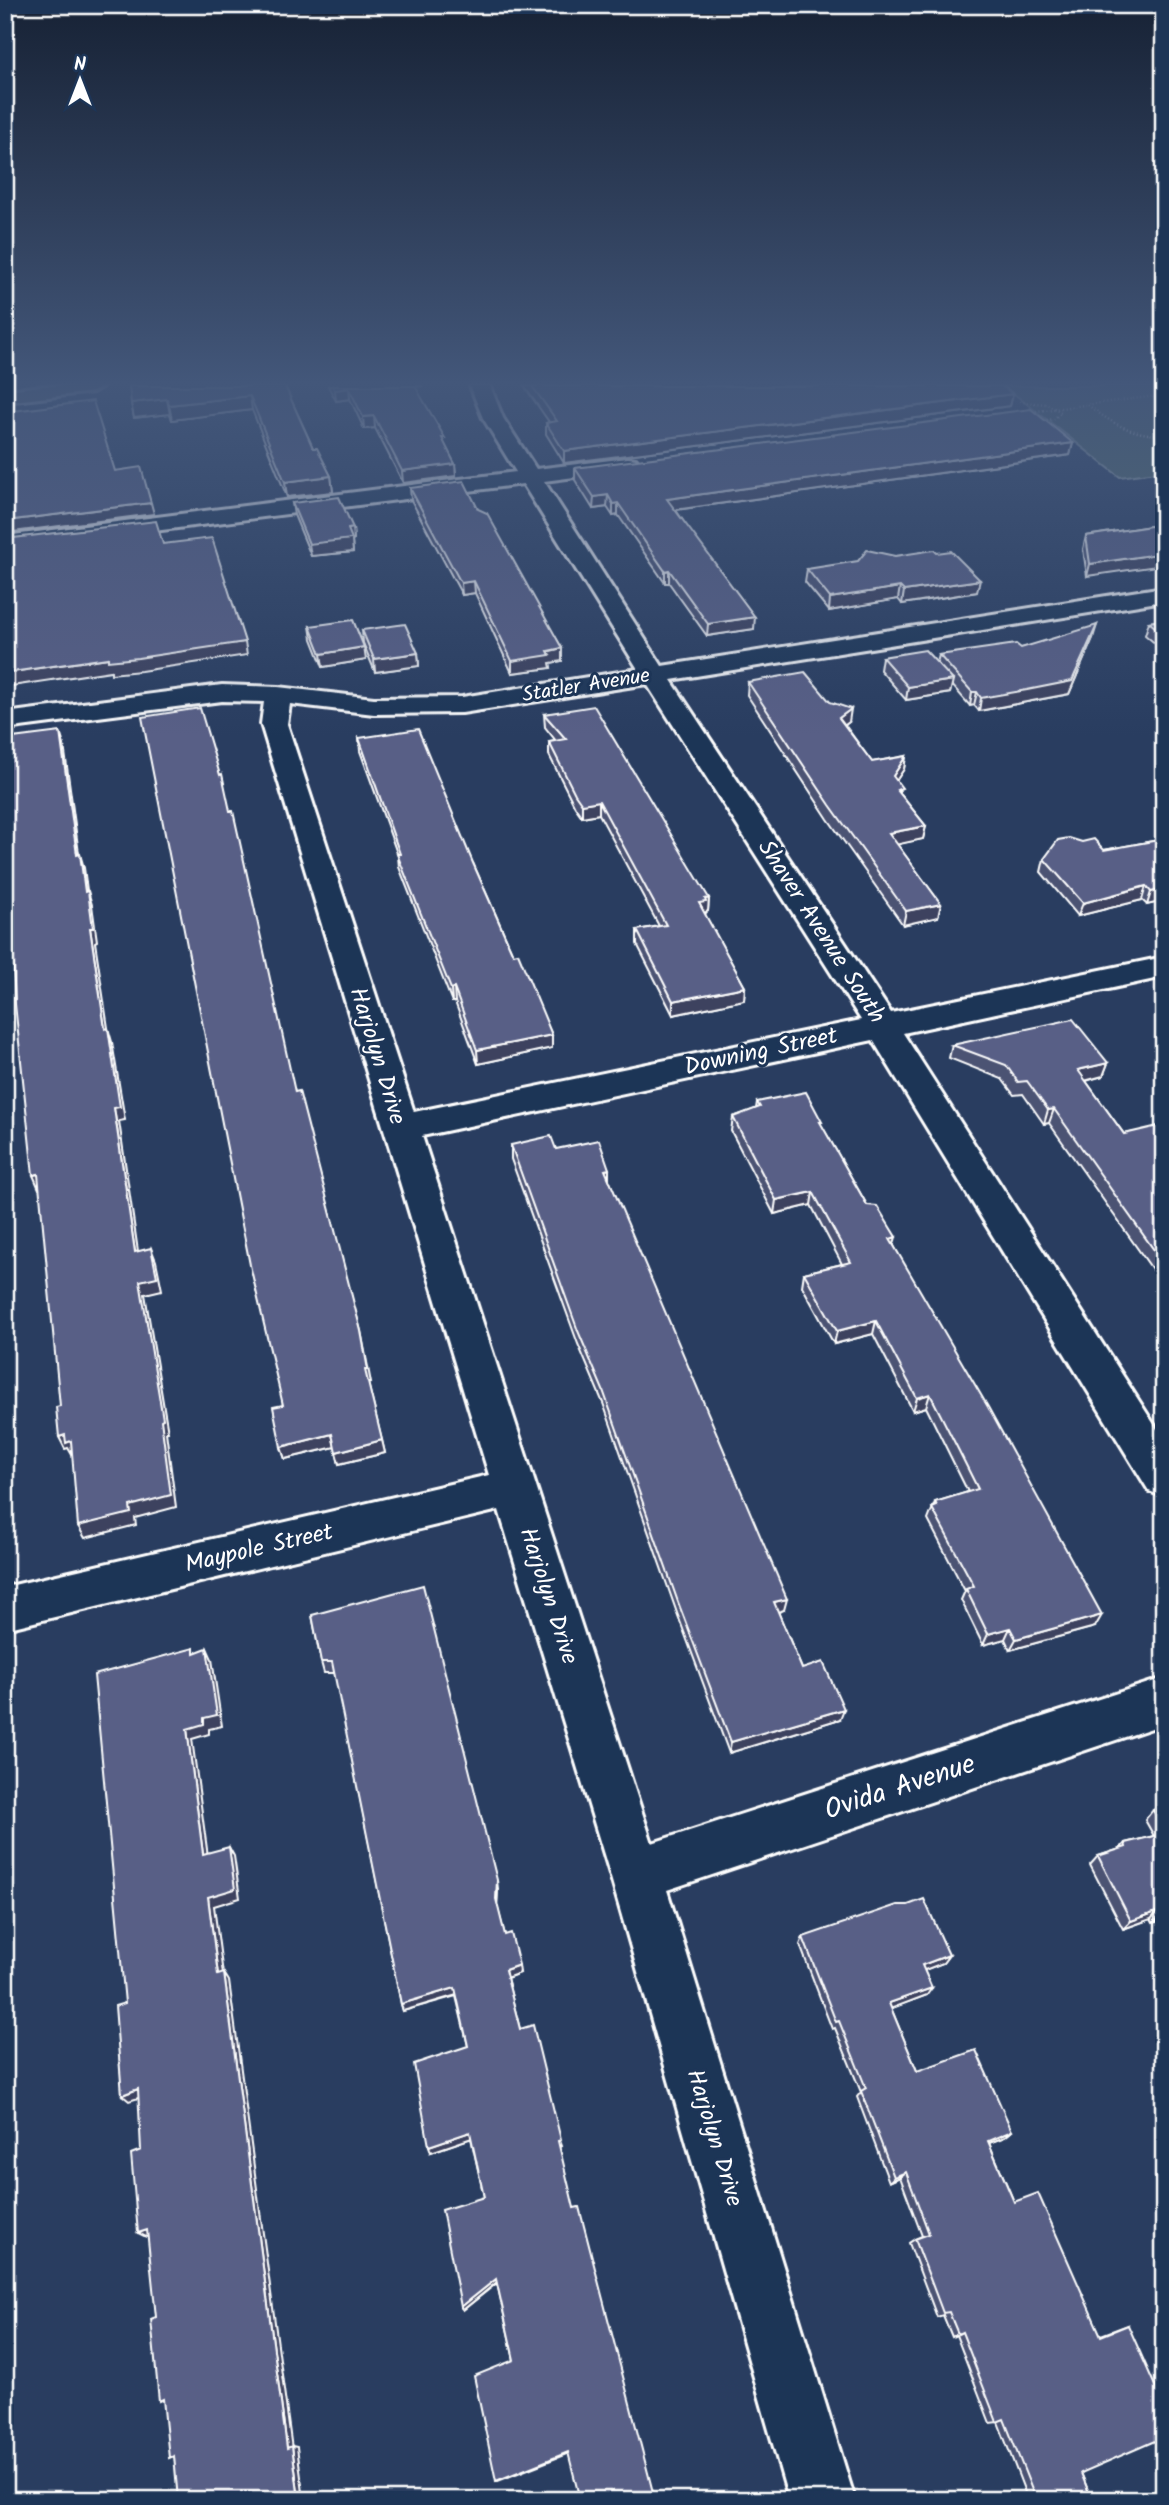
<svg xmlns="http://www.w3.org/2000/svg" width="1169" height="2505" font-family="Kalam,sans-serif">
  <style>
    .green { fill: #566f6c; stroke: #aab7b6; stroke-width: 2 }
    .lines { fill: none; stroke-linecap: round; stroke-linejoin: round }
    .minor-casing { stroke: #fff; stroke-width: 6 }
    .major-casing { stroke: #fff; stroke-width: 6 }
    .path { stroke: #fff; stroke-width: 2.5; stroke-dasharray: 1 2.5; stroke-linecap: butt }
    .minor { fill: #1d3557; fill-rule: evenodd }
    .major { fill: #6b6f75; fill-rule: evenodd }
    .wall { fill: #4c5273; stroke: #fff; stroke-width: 2 }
    .shaded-wall { fill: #3e425e; stroke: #fff; stroke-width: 2 }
    .building { fill: #585f86; stroke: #fff; stroke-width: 2 }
    .labels { text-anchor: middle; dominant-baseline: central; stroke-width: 6; stroke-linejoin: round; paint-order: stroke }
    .far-street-label { font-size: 21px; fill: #fff; stroke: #1d3557 }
    .street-label { font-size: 24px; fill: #fff; stroke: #1d3557 }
    .near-street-label { font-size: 28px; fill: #fff; stroke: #1d3557 }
  </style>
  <rect width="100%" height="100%" fill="#293d60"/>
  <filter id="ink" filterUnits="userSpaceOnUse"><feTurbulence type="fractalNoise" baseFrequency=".0143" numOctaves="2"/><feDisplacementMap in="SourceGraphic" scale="14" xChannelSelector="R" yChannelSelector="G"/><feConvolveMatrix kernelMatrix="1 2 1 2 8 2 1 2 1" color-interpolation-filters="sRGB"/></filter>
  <g filter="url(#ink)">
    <polygon class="green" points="1004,386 1164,386 1164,471 1120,477"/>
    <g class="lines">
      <g class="minor-casing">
        <path id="minor" d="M470,386H490L503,418L536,469L628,458L636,459L639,464L636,469L628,470L544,481L662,666L1164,587V601L671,680L891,1013L1164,957V977L903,1033L1164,1440V1497L1149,1491L873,1040L422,1136L652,1843L1164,1678V1724L667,1890L855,2500H789L610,1874L499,1510L5,1629V1587L489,1475L261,724L264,702L222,701L5,729V713L222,685L278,687L374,698L462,697L638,669L523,484L5,550V536L516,472L483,418ZM647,684L861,1020L414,1112L287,724L290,704L374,714L462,713Z"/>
      </g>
      <g class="major-casing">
        <polygon id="major" points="43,386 103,386 93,392 5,402 5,390"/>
      </g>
      <g class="path">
        <polyline points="1153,397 1164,405"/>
        <polyline points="1020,402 1047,404 1061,412 1054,419 1042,421"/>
        <path d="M1088,405C1112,424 1133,435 1164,435"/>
        <polyline points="1029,412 1164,395"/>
      </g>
      <use href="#minor" class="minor"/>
      <use href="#major" class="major"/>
    </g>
    <g class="wall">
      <polygon points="285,386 313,448 331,476 333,492 287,497 252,410 172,420 170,414 134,418 131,403"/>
      <polygon points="328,386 423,386 415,387 455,464 456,476 403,483 375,428 364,429 350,399 336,401"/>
      <polygon points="524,386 1006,386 1005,388 1013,394 1010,406 564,463 546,434 546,423 549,422"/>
      <polygon points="1073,443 1070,455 676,510 754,629 707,636 669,583 665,583 618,515 613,516 607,507 593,509 575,480 575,468"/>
      <polygon points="410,488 478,509 562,648 562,661 550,663 551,668 512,673 475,593 462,595 411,500"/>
      <polygon points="292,503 353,528 354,540 352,541 353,552 311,556 294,515"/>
      <polygon points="1164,524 1087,576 1083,549 1086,536"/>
      <polygon points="807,569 977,592 902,604 898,599 829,611 805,582"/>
      <polygon points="1164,620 1164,651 1145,635 1149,622"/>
      <polygon points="310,626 364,647 366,660 323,667 312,639"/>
      <polygon points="362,630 418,653 419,666 375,672 363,643"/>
      <polygon points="1093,638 1069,694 979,711 974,705 970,706 952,685 950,693 906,700 880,670 882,657 937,663 939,655 1021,648"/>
      <polygon points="748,682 849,722 845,725 872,762 906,756 904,769 896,781 901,795 926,826 923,839 897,844 941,904 938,917 903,925 828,819 747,695"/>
      <polygon points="544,714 709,898 708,911 706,912 705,915 745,987 744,1000 673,1015 637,944 637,930 659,926 599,814 582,817 575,807 549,755 549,742 556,741 545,727"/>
      <polygon points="359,738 473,863 513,954 552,1035 552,1048 478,1064 455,1002 452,1002 399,867 398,856 360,751"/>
      <polygon points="1164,839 1164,901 1147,905 1142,900 1078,916 1041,872 1044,859 1104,850"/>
      <polygon points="952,1045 1108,1063 1103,1076 1086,1081 1124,1134 1164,1127 1164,1286 1049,1123 1044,1124 1023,1094 1014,1095 1002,1079 949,1058"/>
      <polygon points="295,1092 361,1331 371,1383 368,1383 385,1453 339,1464 335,1447 285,1459 281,1447"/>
      <polygon points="757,1102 822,1126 867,1205 894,1246 1095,1627 1010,1650 1005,1639 983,1645 961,1600 965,1591 928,1520 935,1502 968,1492 926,1407 913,1411 873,1334 834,1344 802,1286 804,1273 842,1264 811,1205 774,1214 731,1131 733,1117 756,1109"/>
      <polygon points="511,1145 556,1149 609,1169 609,1180 784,1610 778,1612 802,1669 840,1719 729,1753 677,1613 603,1403 578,1344 511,1159"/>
      <polygon points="312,1615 498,1889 497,1905 505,1935 520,1973 507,1978 520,2029 562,2146 559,2147 569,2453 498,2481 496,2481 514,2360 497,2283 463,2310 461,2307 484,2197 471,2138 431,2152 468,2046 456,1996 403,2011 401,2004 335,1673 324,1673 321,1662"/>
      <polygon points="1164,1806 1164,1919 1153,1923 1151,1919 1123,1929 1090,1865 1098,1856 1120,1849 1125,1843 1154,1836 1145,1820 1153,1810"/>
      <polygon points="803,1937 949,1955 943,1963 924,1970 927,1995 891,2008 917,2071 1012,2131 1005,2137 989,2143 1014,2202 1101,2335 1128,2325 1081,2473 1092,2500 1028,2500 998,2422 990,2423 956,2335 952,2337 943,2315 937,2317 909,2243 915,2239 922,2236 900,2177 889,2182 857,2097 861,2092 835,2028 832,2029 800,1945"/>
    </g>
    <g class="shaded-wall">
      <polygon points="349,388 350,399 336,401 335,390"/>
      <polygon points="1013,394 1010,406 564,463 564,451"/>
      <polygon points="250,396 252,410 172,420 169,405"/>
      <polygon points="167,399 170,414 134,418 131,403"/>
      <polygon points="374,416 375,428 364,429 363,417"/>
      <polygon points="1073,443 1070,455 667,511 667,499"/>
      <polygon points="455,464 456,476 403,483 402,471"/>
      <polygon points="331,476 333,492 287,497 285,482"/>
      <polygon points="608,495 607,507 593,509 594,497"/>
      <polygon points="151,503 154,514 5,533 5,521"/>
      <polygon points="618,503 618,515 613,516 613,504"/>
      <polygon points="353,528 354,540 352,541 353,552 311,556 309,544 348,529"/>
      <polygon points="1164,553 1164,565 1087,576 1090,564"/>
      <polygon points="669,570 669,583 665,583 665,571"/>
      <polygon points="980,580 977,592 902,604 904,591"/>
      <polygon points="474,581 475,593 462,595 461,583"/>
      <polygon points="900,587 898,599 829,611 830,598"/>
      <polygon points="755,617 754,629 707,636 708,624"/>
      <polygon points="1097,625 1093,638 1069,694 979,711 981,698"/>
      <polygon points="245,642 247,655 141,671 111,674 111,671 5,687 5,673 108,658"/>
      <polygon points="364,647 366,660 323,667 321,654"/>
      <polygon points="562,648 562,661 550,663 551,668 512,673 512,661"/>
      <polygon points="418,653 419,666 375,672 374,659"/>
      <polygon points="953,680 950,693 906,700 908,687"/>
      <polygon points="972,692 977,692 974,705 970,706"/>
      <polygon points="851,709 849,722 837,731 839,718"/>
      <polygon points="60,732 64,745 81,868 77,855"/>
      <polygon points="906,756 904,769 890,790 893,776"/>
      <polygon points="599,801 599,814 582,817 582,804"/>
      <polygon points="926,826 923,839 886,847 889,833"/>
      <polygon points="80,854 84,868 89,905 85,892"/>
      <polygon points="1146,886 1142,900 1078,916 1083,903"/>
      <polygon points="1164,889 1164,901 1147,905 1151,892"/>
      <polygon points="88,891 92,905 97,941 95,942 108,1028 112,1042 125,1120 119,1121 140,1265 135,1252 114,1108 105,1029 90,928"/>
      <polygon points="709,898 708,911 706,912 705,915 699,903 705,899"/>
      <polygon points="941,904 938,917 903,925 906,911"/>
      <polygon points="745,987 744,1000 673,1015 673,1001"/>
      <polygon points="454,988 455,1002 452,1002 451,989"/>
      <polygon points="552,1035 552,1048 478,1064 477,1050"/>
      <polygon points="1108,1063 1103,1076 1073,1084 1078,1070"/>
      <polygon points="1054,1109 1049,1123 1044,1124 1048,1110"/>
      <polygon points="609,1169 609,1182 605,1170"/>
      <polygon points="38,1174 44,1188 39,1189 33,1175"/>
      <polygon points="813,1192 811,1205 774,1214 776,1200"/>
      <polygon points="896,1237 892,1251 890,1239"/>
      <polygon points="151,1248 156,1261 162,1290 145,1294 168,1432 166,1432 176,1507 135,1518 136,1525 85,1538 78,1526 130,1506 140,1281"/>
      <polygon points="876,1321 873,1334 834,1344 837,1331"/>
      <polygon points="930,1394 926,1407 913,1411 917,1398"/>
      <polygon points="332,1434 335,1447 285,1459 281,1447"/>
      <polygon points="65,1435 71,1441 77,1454 72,1455 68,1448 65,1449 59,1437"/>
      <polygon points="382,1440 385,1453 339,1464 336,1452"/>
      <polygon points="787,1599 784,1610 772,1614 774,1602"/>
      <polygon points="1102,1615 1095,1627 1010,1650 1016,1639"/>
      <polygon points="1010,1628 1005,1639 983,1645 988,1634"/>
      <polygon points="207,1648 212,1659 222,1726 209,1729 209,1734 192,1739 209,1864 203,1854 187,1729"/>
      <polygon points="844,1709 840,1719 729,1753 731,1742"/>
      <polygon points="229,1847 234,1856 240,1898 214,1906 224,1982 218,1975 208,1897"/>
      <polygon points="497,1880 498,1889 497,1908 496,1899"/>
      <polygon points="1159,1911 1151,1919 1123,1929 1131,1921"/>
      <polygon points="1162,1914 1164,1914 1164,1919 1153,1923"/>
      <polygon points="949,1955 943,1963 917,1973 922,1965"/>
      <polygon points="519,1965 520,1973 506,1978 505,1970"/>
      <polygon points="224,1973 229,1981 292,2449 287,2448"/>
      <polygon points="455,1988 457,1995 403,2011 401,2004"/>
      <polygon points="932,1988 927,1995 885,2011 889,2003"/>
      <polygon points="138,2089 145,2096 129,2101 122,2095"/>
      <polygon points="1012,2131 1005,2137 981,2146 988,2141"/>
      <polygon points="470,2132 472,2138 431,2152 429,2146"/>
      <polygon points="906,2172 900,2177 889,2182 894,2177"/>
      <polygon points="147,2230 154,2234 146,2237 138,2233"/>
      <polygon points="496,2279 497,2282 463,2310 461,2307"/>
      <polygon points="292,2446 297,2447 304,2500 299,2500"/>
    </g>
    <g class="building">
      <polygon points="129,386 285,386 313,448 317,448 331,476 285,482 250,396 169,405 167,399 131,403"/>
      <polygon points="332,386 415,386 445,438 442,438 455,464 402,471 374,416 363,417 349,388 335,390"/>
      <polygon points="532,386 1002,386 1013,394 564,451 546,423 557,421"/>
      <polygon points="93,401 115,471 141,467 151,503 5,521 5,412"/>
      <polygon points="1031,409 1073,443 667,499 755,617 708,624 669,570 665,571 618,503 613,504 608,495 594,497 575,468"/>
      <polygon points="464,481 478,509 487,513 562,648 548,651 550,655 512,661 474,581 461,583 410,488"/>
      <polygon points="339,497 353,528 348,529 352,539 309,544 292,503"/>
      <polygon points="156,521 163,544 212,538 245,642 138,658 108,661 108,658 5,673 5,539"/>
      <polygon points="1164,524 1164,553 1090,564 1086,536"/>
      <polygon points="867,550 895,556 934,550 937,553 951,551 980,580 904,591 900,587 830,598 807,569 858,561"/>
      <polygon points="353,620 364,647 321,654 310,626"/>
      <polygon points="1164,620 1164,635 1149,622"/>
      <polygon points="405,624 418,653 374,659 362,630"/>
      <polygon points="1097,625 1072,681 1027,690 981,698 977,692 972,692 939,655 1016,644 1021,648"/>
      <polygon points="925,650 953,680 908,687 882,657"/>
      <polygon points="805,672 830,702 851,709 839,718 872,762 906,756 893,776 902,788 897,790 926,826 889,833 941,904 906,911 830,805 748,682"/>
      <polygon points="594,706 709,898 705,899 706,902 699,903 745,987 673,1001 637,930 666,925 599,801 582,804 575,794 549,742 566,739 544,714"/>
      <polygon points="200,708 220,775 222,774 230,811 233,811 295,1092 299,1091 361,1331 368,1370 365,1370 382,1440 336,1452 332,1434 281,1447 273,1407 283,1405 250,1265 142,717"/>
      <polygon points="418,729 473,863 513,954 518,953 552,1035 477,1050 454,988 451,989 397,854 400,854 359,738"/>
      <polygon points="60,732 77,855 80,854 85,892 88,891 93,928 90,928 105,1029 108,1028 120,1107 114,1108 135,1252 151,1248 157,1277 140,1281 163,1419 161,1420 171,1495 130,1506 131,1513 78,1526 71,1441 66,1443 65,1435 59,1437 56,1407 60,1406 38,1174 33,1175 15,1004 12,942 9,943 5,905 5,739"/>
      <polygon points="1069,838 1082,842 1094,839 1104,850 1164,839 1164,889 1151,892 1146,886 1083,903 1044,859 1058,840"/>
      <polygon points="1073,1019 1108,1063 1078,1070 1124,1134 1162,1125 1164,1127 1164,1177 1161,1178 1164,1181 1164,1264 1054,1109 1048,1110 1027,1081 1018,1082 1006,1065 952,1045"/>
      <polygon points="806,1092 822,1122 820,1122 867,1205 877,1206 896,1237 890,1239 988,1407 1102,1615 1016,1639 1010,1628 988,1634 966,1589 974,1586 932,1508 937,1506 935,1502 978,1489 959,1451 930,1394 917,1398 876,1321 837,1331 804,1273 851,1262 813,1192 776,1200 733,1117 760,1107 757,1102"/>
      <polygon points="551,1136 556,1149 599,1140 609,1169 605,1170 787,1599 774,1602 802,1669 823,1662 844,1709 731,1742 678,1602 603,1390 578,1331 511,1145"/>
      <polygon points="423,1585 497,1880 496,1899 505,1935 511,1933 519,1965 505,1970 520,2029 533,2025 561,2140 558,2141 574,2208 579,2207 655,2500 580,2500 568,2452 496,2481 474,2376 514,2360 496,2279 461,2307 442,2210 484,2197 470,2132 429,2146 414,2064 468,2046 455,1988 401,2004 332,1662 321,1662 312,1615"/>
      <polygon points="194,1648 194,1653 207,1648 217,1715 204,1718 204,1724 187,1729 203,1854 229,1847 235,1889 208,1897 218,1975 224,1973 287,2448 292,2446 299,2500 178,2500 174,2456 169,2458 163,2399 159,2401 151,2319 156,2317 147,2230 138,2233 131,2154 141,2150 138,2089 122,2095 115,2006 125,2003 94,1675"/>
      <polygon points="1164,1806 1164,1830 1153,1810"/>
      <polygon points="1164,1831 1164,1914 1162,1914 1159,1911 1131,1921 1098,1856 1126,1847 1125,1843 1162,1834 1161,1832"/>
      <polygon points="924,1899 949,1955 922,1965 932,1988 889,2003 917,2071 976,2050 1012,2131 988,2141 1014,2202 1038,2193 1101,2336 1128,2325 1164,2406 1164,2437 1081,2473 1092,2500 1036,2500 1004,2419 997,2422 962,2332 958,2334 949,2312 943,2313 915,2239 929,2234 906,2172 894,2177 861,2091 866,2088 839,2021 836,2022 803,1937 897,1905 908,1905"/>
    </g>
  </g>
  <linearGradient id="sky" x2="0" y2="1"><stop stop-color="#172235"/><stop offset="0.52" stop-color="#43577a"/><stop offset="1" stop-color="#43577a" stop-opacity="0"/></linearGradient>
  <rect width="1169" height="736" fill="url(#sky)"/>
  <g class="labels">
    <g class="far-street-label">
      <text transform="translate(586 686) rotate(-9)">Statler Avenue</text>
    </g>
    <g class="street-label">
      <text transform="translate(821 932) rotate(57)">Shaver Avenue South</text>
      <text transform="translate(761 1052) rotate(-12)">Downing Street</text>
      <text transform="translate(377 1056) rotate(73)">Harjolyn Drive</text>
      <text transform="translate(259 1549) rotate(-13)">Maypole Street</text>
      <text transform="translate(548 1596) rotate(72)">Harjolyn Drive</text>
      <text transform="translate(714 2138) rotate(73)">Harjolyn Drive</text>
    </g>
    <g class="near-street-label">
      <text transform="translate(900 1788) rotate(-18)">Ovida Avenue</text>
    </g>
  </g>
  <rect width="1169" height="2505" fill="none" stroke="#1d3557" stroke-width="28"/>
  <rect x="14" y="14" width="1141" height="2477" fill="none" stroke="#fff" stroke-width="2.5" filter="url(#ink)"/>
  <g transform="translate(80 80)" stroke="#1d3557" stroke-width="5" paint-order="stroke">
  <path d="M0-5L12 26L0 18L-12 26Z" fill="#ffffff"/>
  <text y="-10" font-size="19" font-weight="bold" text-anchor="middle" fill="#ffffff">N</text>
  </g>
</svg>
